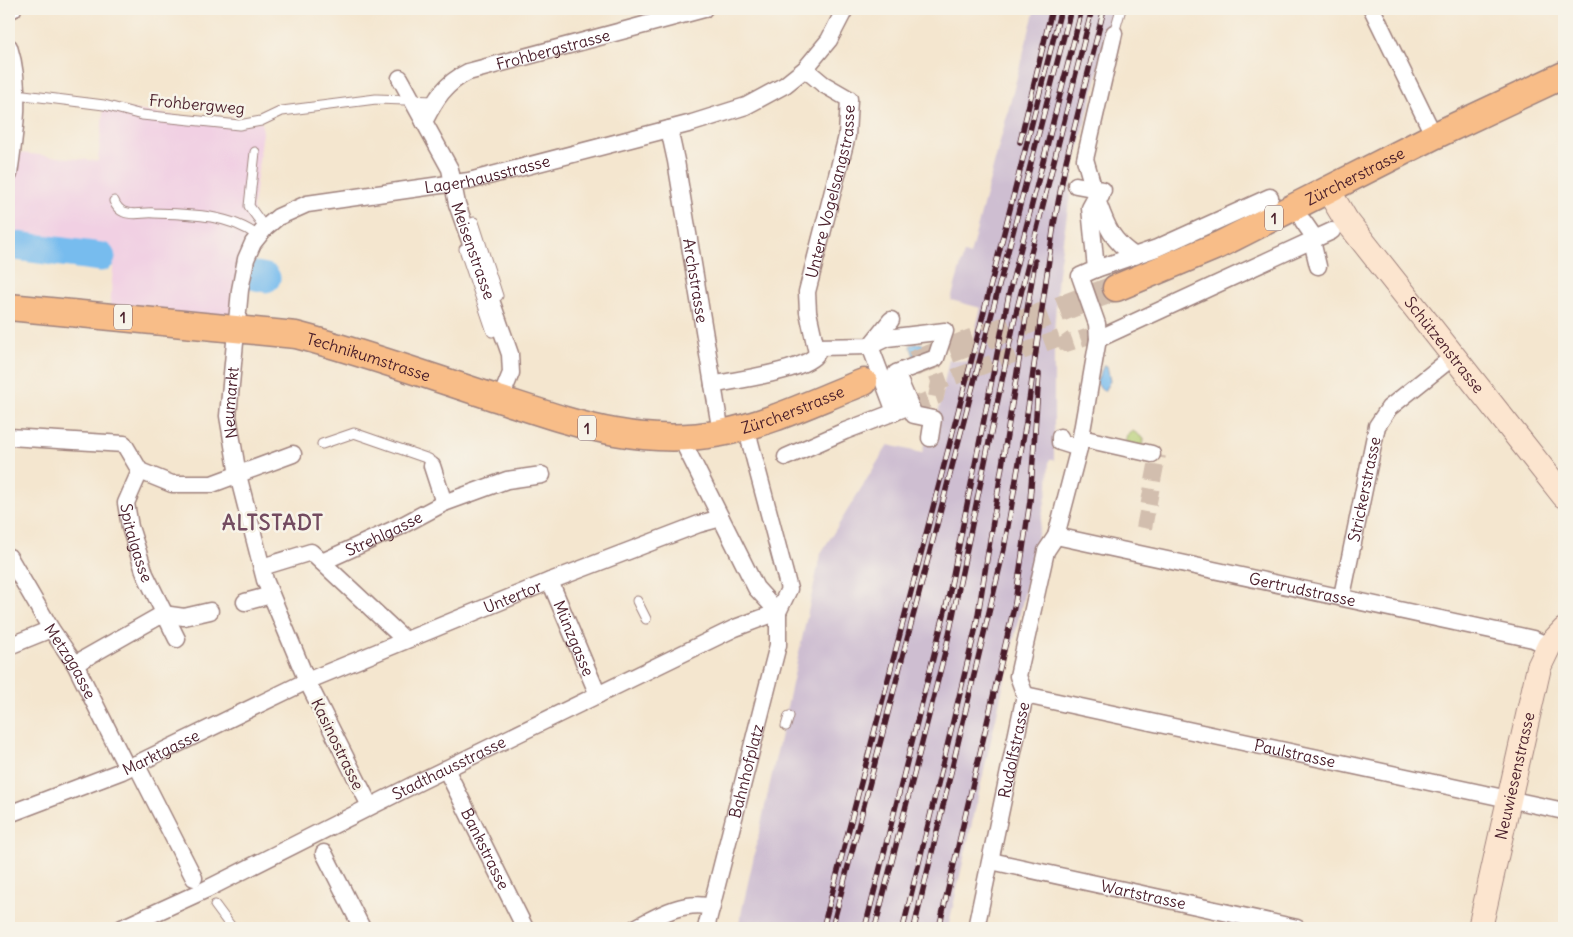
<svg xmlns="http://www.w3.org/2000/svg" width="1573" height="937" font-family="Delius,sans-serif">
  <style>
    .built { fill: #f1d0e3 }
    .industrial { fill: #cebed1 }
    .green { fill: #b5ce73; stroke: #80764f }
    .water { fill: #77bcee; stroke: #606e8c }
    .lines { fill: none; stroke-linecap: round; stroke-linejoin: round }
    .river { stroke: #77bcee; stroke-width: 29 }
    .street-tunnel { stroke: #d2beae; stroke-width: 16; stroke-dasharray: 16 8; stroke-linecap: butt }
    .primary-tunnel { stroke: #d2beae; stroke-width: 26; stroke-dasharray: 26 13; stroke-linecap: butt }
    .lane-casing { stroke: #9f827d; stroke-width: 11 }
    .street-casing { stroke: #9f827d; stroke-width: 19 }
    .secondary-casing { stroke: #9f827d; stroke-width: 26 }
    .primary-casing { stroke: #9f827d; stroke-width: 29 }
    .lane { stroke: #fff; stroke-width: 9 }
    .street { stroke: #fff; stroke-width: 16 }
    .secondary { stroke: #fce5cf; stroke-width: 24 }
    .primary { stroke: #f8bd88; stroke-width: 26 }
    .rail-casing { stroke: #4a1f2b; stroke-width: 5.5 }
    .rail { stroke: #f7f3e8; stroke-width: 4; stroke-dasharray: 11; stroke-linecap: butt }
    .labels { text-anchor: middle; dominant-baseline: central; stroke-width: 5; stroke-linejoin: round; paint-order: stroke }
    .shield { fill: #f7f3e8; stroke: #7e5f64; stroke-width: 1 }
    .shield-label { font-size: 15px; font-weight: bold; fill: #4a1f2b }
    .street-label { font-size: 16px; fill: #4a1f2b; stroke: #f7f3e8 }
    .district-label { font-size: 21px; font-weight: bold; letter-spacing: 1px; fill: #734b60; stroke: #f7f3e8 }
  </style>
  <rect width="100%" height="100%" fill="#f7f3e8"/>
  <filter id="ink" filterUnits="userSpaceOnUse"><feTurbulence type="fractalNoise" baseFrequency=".02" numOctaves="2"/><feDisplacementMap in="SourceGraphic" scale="10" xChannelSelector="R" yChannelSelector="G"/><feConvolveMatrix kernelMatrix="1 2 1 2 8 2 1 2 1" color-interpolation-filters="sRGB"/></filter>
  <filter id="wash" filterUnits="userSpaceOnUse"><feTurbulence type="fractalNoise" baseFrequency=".0096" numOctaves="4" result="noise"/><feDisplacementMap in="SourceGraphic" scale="20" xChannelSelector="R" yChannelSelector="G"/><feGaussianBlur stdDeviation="1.12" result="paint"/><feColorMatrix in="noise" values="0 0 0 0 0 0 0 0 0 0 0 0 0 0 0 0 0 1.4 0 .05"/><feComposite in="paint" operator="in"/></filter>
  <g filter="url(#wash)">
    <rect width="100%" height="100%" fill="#f4e6cf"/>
    <polygon class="built" points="104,105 224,124 261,121 263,132 253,206 258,236 237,329 109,315 114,258 9,245 9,174 20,153 98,161"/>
    <polygon class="industrial" points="1035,9 1114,9 1075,164 1058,273 1054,334 1054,460 1049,460 1048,487 1043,512 948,928 738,928 821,553 888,445 922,453 926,437 933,439 949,359 967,362 981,308 951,300 964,253 970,255"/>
    <polygon class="green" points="1133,431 1144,439 1143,448 1125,444 1127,435"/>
    <g class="water">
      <polygon points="920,343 934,351 933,356 914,356 910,345"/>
      <polygon points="1104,365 1107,366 1110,381 1104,391 1096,383"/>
    </g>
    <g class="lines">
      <g class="river">
        <polyline points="9,245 101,257"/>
        <polyline points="256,276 266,278"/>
      </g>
    </g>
  </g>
  <g filter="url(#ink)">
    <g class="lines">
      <g class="street-tunnel">
        <polyline points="1061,337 1066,344 1089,336"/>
        <polyline points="932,385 1065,336"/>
        <polyline points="913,405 936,397 939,382"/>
        <polyline points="1144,528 1158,455"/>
      </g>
      <polyline class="primary-tunnel" points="913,364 1116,288"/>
      <g class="lane-casing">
        <g id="lane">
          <polyline points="1114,33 1121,9"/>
          <polyline points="16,94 104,105 142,115 239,125 261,121 282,111 376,99 434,101"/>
          <polyline points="255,152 249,206 265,228"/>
          <path d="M114,201C116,206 119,210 124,212C134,216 144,212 154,213C189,214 230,214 258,236"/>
          <polyline points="474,222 498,296"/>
          <polyline points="464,249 492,332"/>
          <polyline points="322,444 354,433 429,459 432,466"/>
          <polyline points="637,601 646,619"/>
          <polyline points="786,726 789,716"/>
          <polyline points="215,905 232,928"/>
        </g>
      </g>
      <g class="street-casing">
        <g id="street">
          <polyline points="1372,9 1434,136"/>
          <polyline points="9,10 13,9"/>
          <path d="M9,47C22,87 15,133 9,174"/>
          <path id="s1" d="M400,78L450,169L457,204L510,354L511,373L500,400"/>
          <path id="s2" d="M424,122C435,100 445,83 468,72L704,9"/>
          <path id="s3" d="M669,129L676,161L721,433"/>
          <polyline points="1076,185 1103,190"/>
          <path d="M1101,196L1096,197C1106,224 1110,240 1135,256"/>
          <polyline points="1303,221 1312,234 1312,241 1318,266"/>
          <polyline points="1096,269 1157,248 1270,197"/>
          <polyline points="1098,339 1332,231"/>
          <polyline points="817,347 870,346 891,320"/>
          <path id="s4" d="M713,385C734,380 808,371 817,353L808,312L807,292L847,136L849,99L823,84L805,69"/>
          <polyline points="895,412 870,346 887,338 945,331 936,358 896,373 914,415 933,419 930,438"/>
          <polyline points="9,437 124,444 140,471 172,484 212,484 293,454"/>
          <polyline points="1060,437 1060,442 1079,448"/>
          <polyline points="681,438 756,588 778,612"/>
          <polyline points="1081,438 1152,454"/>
          <polyline points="786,457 845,431 905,408"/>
          <path id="s5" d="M140,471L126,503L130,527L145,574L177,639"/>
          <polyline points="444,503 507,480 542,475"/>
          <path id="s6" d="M1056,536L1533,639L1549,646"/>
          <path id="s7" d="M9,557L51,629L75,664L127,768"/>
          <path id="s8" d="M322,562L399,527L444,503L432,466"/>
          <polyline points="262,567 311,552 405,640"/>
          <path id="s9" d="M550,581L598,695"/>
          <path id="s10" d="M1342,596L1377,426L1389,408L1454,356"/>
          <polyline points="245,602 271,595"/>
          <polyline points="163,614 184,617 210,611"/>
          <polyline points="9,646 51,629"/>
          <polyline points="75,664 163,614"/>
          <path id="s11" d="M1025,695L1564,811"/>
          <polyline points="136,764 194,878"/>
          <path id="s12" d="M446,769L525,928"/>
          <path id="s13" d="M370,806L307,681L265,580L238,475L228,416L240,290L246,259L253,243L265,228L278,217L307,204L469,181L692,123L746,106L785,85L805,69L829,40L845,9"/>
          <path id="s14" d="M9,814L122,771L307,681L550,581L699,524L721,518"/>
          <polyline points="324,853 362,928"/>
          <path id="s15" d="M991,861L1297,928"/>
          <path id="s16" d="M122,928L205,890L419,782L735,628L778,612"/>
          <path d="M635,928C659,915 684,900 712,907"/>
          <path id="s17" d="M706,928L778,645V612L789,589L746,427"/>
          <path id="s18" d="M976,928L1025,695L1018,676L1046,551L1056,536L1079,448L1098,339L1097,324L1080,276L1096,269L1090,208L1096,197L1085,159L1114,33"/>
        </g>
      </g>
      <g class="secondary-casing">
        <g id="secondary">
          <path id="s19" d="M1328,190L1346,220L1564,496"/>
          <path id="s20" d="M1480,928L1539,667L1549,646L1564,630"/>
        </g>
      </g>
      <g class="primary-casing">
        <g id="primary">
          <path id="s21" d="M1116,288L1219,245L1434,136L1564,75"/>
          <path id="s22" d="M9,307L296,335C365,353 431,377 499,399C573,423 640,448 721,433C769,424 817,400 864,382"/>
        </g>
      </g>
      <use href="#lane" class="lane"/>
      <use href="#street" class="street"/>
      <use href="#secondary" class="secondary"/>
      <use href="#primary" class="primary"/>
      <g class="rail-casing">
        <g id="rail">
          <polyline points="1020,142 1052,9"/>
          <polyline points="823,928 970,366 1061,9"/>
          <polyline points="832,928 1071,9"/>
          <polyline points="865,928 949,595 1009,294 1082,9"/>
          <polyline points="875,928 947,644 1016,313 1092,9"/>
          <polyline points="903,928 976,627 1035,261"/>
          <polyline points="914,928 1004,549 1026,422 1054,224 1066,161 1104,9"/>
          <polyline points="939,928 1015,603 1030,501 1039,374"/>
        </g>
      </g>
      <use href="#rail" class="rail"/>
    </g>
  </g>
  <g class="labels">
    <g class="shield">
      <rect x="1265" y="205.5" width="18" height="25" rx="4"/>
      <rect x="114" y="304.5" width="18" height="25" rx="4"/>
      <rect x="578" y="415.5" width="18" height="25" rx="4"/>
    </g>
    <g class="shield-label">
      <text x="1274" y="218">1</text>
      <text x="123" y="317">1</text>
      <text x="587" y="428">1</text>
    </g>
    <g class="street-label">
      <text stroke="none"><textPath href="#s2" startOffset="156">Frohbergstrasse</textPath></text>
      <text transform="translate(197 104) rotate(5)">Frohbergweg</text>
      <text stroke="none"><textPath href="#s13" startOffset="844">Lagerhausstrasse</textPath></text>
      <text stroke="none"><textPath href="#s21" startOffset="264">Zürcherstrasse</textPath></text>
      <text stroke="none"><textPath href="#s4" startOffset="276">Untere Vogelsangstrasse</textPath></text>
      <text stroke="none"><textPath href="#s1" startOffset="189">Meisenstrasse</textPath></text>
      <text stroke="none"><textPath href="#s3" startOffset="154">Archstrasse</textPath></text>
      <text stroke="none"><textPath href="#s19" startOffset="194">Schützenstrasse</textPath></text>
      <text stroke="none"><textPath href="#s22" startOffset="364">Technikumstrasse</textPath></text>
      <text stroke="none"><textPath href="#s13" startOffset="431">Neumarkt</textPath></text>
      <text stroke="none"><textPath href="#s22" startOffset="804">Zürcherstrasse</textPath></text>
      <text stroke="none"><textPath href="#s10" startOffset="109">Strickerstrasse</textPath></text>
      <text stroke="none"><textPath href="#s8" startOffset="68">Strehlgasse</textPath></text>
      <text stroke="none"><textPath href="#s5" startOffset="76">Spitalgasse</textPath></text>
      <text stroke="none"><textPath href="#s6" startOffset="252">Gertrudstrasse</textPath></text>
      <text stroke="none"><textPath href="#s14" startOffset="549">Untertor</textPath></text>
      <text stroke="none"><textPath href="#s9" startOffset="62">Münzgasse</textPath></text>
      <text stroke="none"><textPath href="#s7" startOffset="121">Metzggasse</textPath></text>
      <text transform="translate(338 744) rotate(64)">Kasinostrasse</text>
      <text stroke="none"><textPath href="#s18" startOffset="182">Rudolfstrasse</textPath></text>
      <text stroke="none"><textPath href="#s14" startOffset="164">Marktgasse</textPath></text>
      <text stroke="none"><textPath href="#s11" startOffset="276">Paulstrasse</textPath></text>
      <text stroke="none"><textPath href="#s16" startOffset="364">Stadthausstrasse</textPath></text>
      <text stroke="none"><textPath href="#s17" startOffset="162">Bahnhofplatz</textPath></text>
      <text stroke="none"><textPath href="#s20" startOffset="156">Neuwiesenstrasse</textPath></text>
      <text stroke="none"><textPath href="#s12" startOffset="89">Bankstrasse</textPath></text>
      <text stroke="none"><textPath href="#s15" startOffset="156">Wartstrasse</textPath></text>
    </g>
    <g class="district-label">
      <text x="273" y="522">ALTSTADT</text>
    </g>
  </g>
  <rect width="1573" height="937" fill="none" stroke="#f7f3e8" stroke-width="30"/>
</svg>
